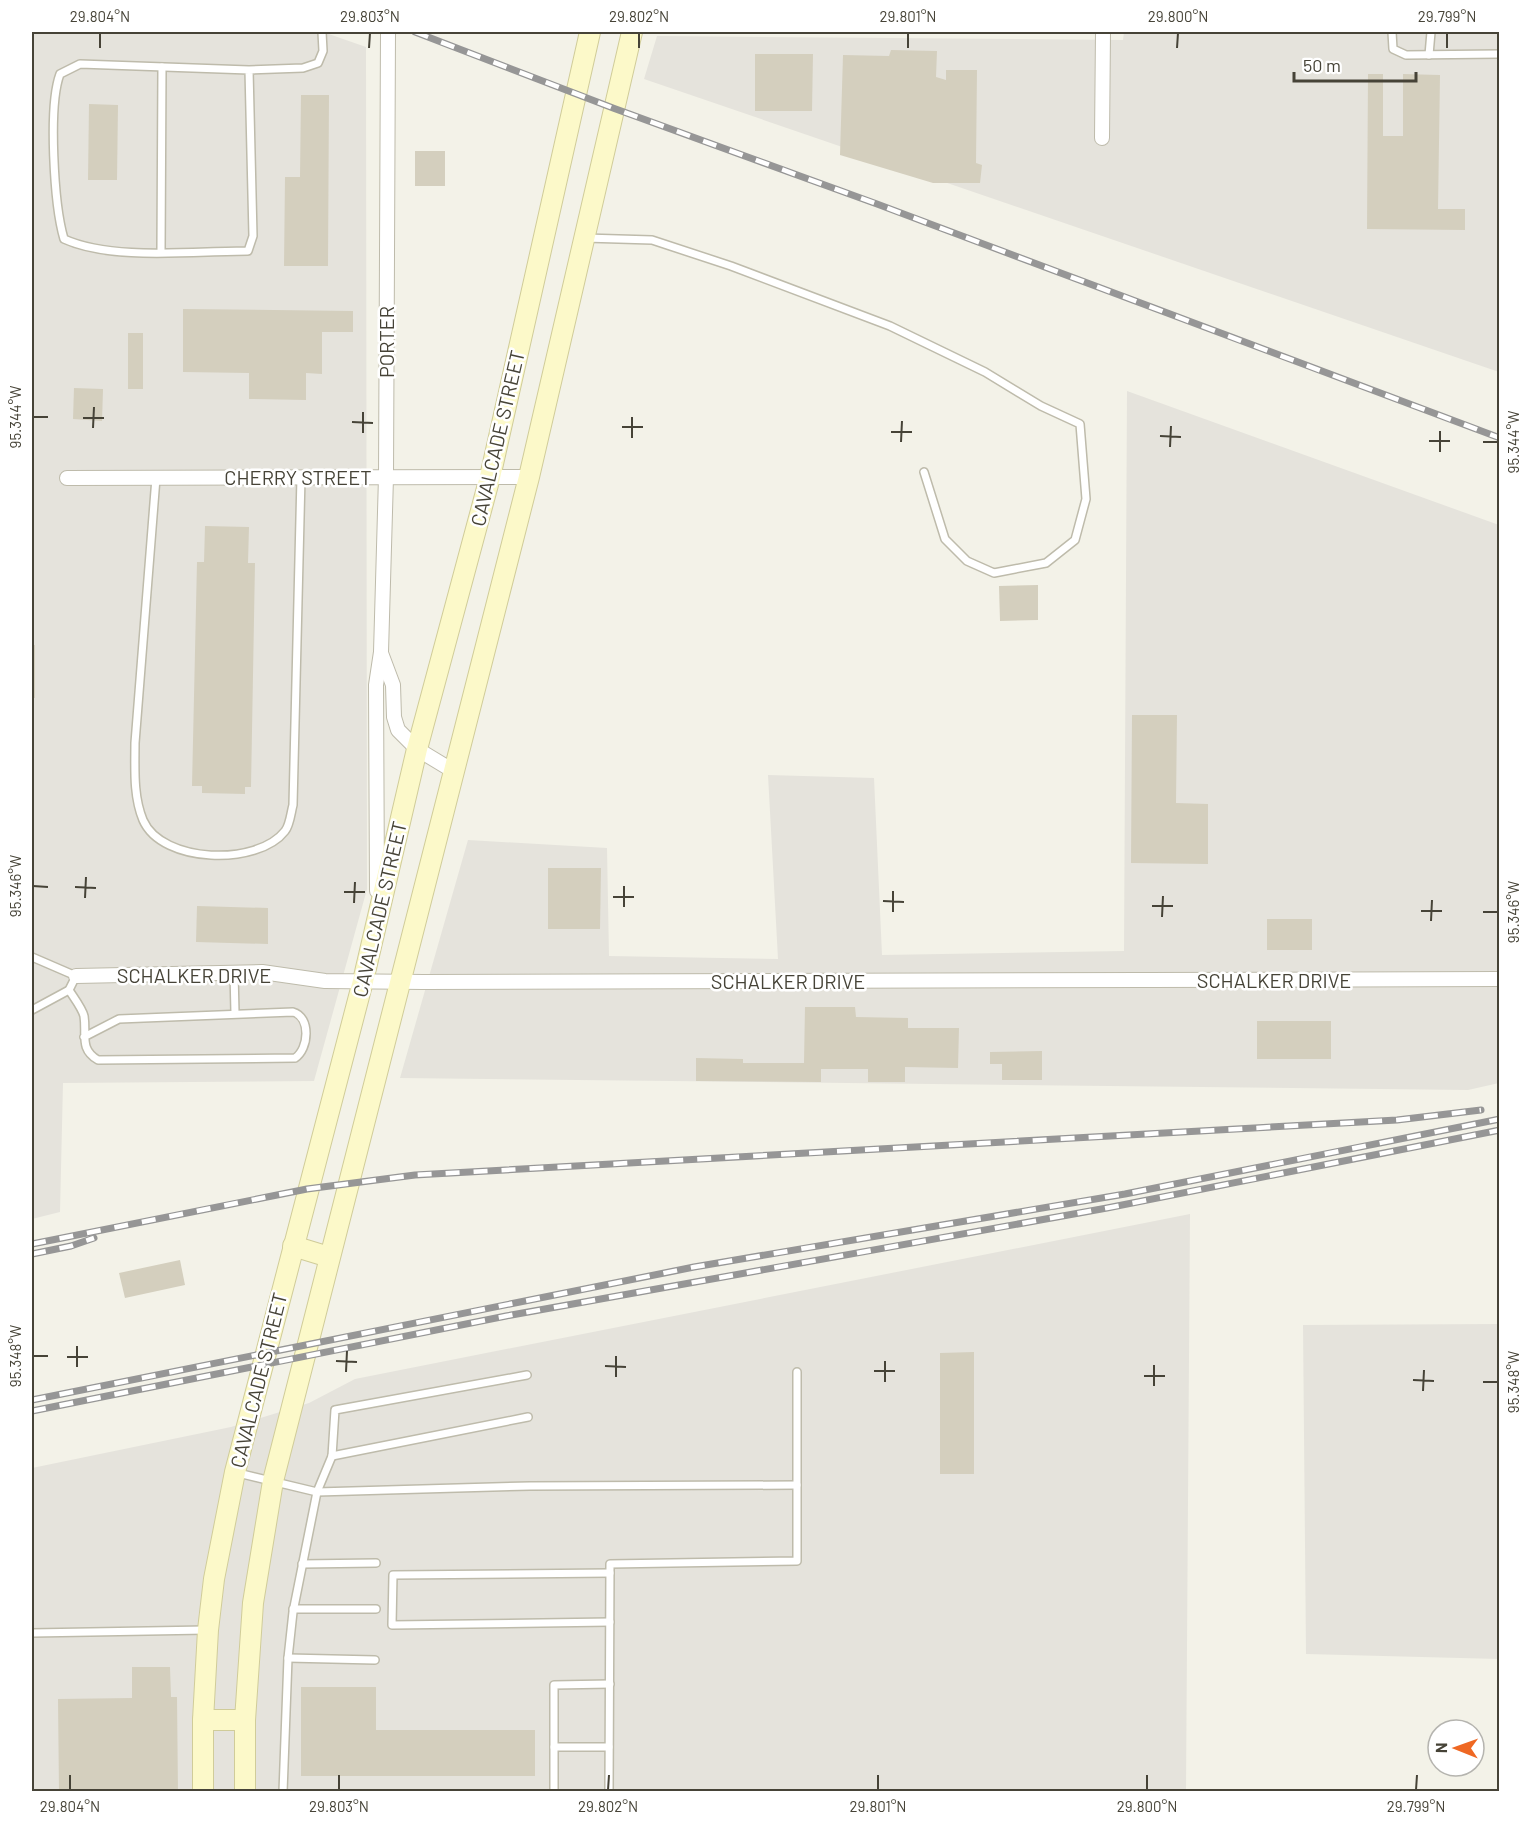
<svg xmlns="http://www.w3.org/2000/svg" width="1531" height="1823" font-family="Barlow,sans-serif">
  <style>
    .industrial { fill: #e5e3dc }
    .building { fill: #d4cfbe }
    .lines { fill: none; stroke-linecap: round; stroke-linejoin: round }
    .lane-casing { stroke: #bebbab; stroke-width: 10 }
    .street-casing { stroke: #bebbab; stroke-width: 16 }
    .secondary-casing { stroke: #d0cc99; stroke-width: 22 }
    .lane { stroke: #fff; stroke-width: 7 }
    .street { stroke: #fff; stroke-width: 14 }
    .secondary { stroke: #fcf9c9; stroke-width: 20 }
    .rail-casing { stroke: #969696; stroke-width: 7 }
    .rail { stroke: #fff; stroke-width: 4.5; stroke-dasharray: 14; stroke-linecap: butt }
    .ticks { fill: none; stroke: #464337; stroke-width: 2 }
    .labels { text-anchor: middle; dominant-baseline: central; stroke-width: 5; stroke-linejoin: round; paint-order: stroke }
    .street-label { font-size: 20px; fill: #464337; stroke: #fff }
    .neatline { fill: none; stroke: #464337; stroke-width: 2 }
    .ticks-label { font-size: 15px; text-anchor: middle; fill: #464337 }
  </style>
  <rect width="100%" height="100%" fill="#f3f2e8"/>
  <g class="industrial">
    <polygon points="32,32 323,32 366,47 367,889 314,1081 63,1083 60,1212 32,1219"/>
    <polygon points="1124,32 1499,32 1499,372 644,79 657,36 1123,40"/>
    <polygon points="1127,391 1499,525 1499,1083 1468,1090 400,1078 468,840 607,848 609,956 778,959 768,775 874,778 882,955 1124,951"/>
    <polygon points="1190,1214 1186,1791 32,1792 32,1468 231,1427 309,1403 355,1379"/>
    <polygon points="1499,1324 1499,1659 1306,1654 1303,1325"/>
  </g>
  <g class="building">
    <polygon points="891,50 937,51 936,77 946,80 946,70 977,70 976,163 982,165 980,183 933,183 840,155 843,55 889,56"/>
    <polygon points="755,54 813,54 812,111 755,111"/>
    <polygon points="1368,74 1383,74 1383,136 1403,136 1403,74 1440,75 1438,209 1465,209 1465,230 1367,229"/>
    <polygon points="301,95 329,95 328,266 284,266 285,177 300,177"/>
    <polygon points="89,104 118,105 117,180 88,180"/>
    <rect x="415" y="151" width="30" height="35"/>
    <polygon points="183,309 353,311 353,332 322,332 322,374 306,373 306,400 249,399 249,373 183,372"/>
    <rect x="128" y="333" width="15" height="56"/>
    <polygon points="74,388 103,389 102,421 73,419"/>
    <polygon points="205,526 249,527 248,563 255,563 251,787 245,787 245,794 202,793 202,786 192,786 197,562 204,562"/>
    <polygon points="1038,585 1038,620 1000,621 999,586"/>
    <rect x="32" y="645" width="3" height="53"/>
    <polygon points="1132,715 1177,715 1176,803 1208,804 1208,864 1131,863"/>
    <polygon points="548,868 601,868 600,929 548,929"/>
    <polygon points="197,906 268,908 268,944 196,942"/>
    <rect x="1267" y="919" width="45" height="31"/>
    <polygon points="805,1007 855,1007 856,1017 908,1018 908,1028 959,1028 958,1068 905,1067 905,1082 868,1082 868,1069 821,1069 821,1082 696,1081 696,1058 743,1059 743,1063 804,1063"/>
    <rect x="1257" y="1021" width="74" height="38"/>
    <polygon points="1042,1051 1042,1080 1002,1080 1002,1064 990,1064 990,1052"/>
    <polygon points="180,1260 185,1285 125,1298 119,1273"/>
    <polygon points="974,1352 974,1474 940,1474 940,1353"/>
    <polygon points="132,1667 170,1667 171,1697 177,1697 178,1792 59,1792 58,1699 132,1698"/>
    <polygon points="301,1687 376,1687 376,1730 535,1730 535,1776 301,1776"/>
  </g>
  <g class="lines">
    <g class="lane-casing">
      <g id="lane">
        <polyline points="1392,32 1393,49 1406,55 1500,54"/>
        <polyline points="1429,55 1431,32"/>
        <path d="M249,70L253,236L248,251C193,251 113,261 64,239C54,205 48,106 60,74L80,64L249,70L303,68L318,63L323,51L322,32"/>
        <polyline points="585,238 652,240 731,266 890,326 985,372 1041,406 1080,424 1086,499 1075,540 1046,563 994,573 967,561 945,539 924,472"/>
        <polyline points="161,251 162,67"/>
        <path d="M156,478L135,743C135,768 133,796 143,820C162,864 258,866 285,831C290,825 291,812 293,805L301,477"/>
        <polyline points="32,957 76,976 69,990 32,1010"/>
        <polyline points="234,972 235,1013"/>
        <path d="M69,990C74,998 82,1008 84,1016C87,1035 79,1049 98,1060L295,1058C309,1049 311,1017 293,1012L119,1019L84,1037"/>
        <polyline points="332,1456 528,1417"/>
        <polyline points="238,1473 317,1492 530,1486 797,1485"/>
        <polyline points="302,1564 376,1563"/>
        <polyline points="293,1609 376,1609"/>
        <polyline points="610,1622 392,1625 393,1575 610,1573"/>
        <polyline points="32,1633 206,1630"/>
        <polyline points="288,1658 375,1660"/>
        <polyline points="554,1747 609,1747"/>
        <polyline points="283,1792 288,1658 293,1612 317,1492 332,1456 335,1410 527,1375"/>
        <polyline points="554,1792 554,1685 610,1684"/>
        <polyline points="609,1792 610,1564 797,1561 797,1372"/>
      </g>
    </g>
    <g class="street-casing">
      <g id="street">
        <polyline points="1102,138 1103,32"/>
        <polyline points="67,478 529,477"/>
        <polyline points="381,653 393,685 394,717 398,730 417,749 455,772"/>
        <polyline points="377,891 376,685 381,652 386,477 388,32"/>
        <polyline points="76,976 262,972 325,981 424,982 1500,979"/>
      </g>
    </g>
    <g class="secondary-casing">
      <g id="secondary">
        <polyline points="293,1246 329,1257"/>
        <polyline points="203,1720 245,1720"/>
        <polyline points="203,1792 203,1720 208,1630 214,1579 235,1472 363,981 417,749 490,477 590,32"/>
        <polyline points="245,1792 245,1720 253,1603 273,1481 529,477 632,32"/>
      </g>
    </g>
    <use href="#lane" class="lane"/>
    <use href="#street" class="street"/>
    <use href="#secondary" class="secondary"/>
    <g class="rail-casing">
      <g id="rail">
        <polyline points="415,32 613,108 877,204 1500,438"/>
        <polyline points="32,1244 307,1189 415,1175 1397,1120 1481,1110"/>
        <polyline points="32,1254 71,1246 94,1238"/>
        <polyline points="32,1400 694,1267 1125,1194 1500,1119"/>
        <polyline points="32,1411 506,1316 1107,1208 1500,1130"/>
      </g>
    </g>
    <use href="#rail" class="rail"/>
  </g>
  <path class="ticks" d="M100,48V33M369,48L370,33M639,48V33M908,48V33M1177,48L1178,33M1447,48V33M33,417H48M83,418H104M352,422L373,423M622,427H643M93,428L94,407M891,432H912M363,433V412M1160,436L1181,437M632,438V417M1429,441H1450M901,442L902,421M1483,442H1498M1170,447L1171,426M1440,452V431M33,886L48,887M75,887L96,888M344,892H365M613,897H634M85,898L86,877M883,901L904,902M354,903L355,882M1152,906H1173M624,907V886M1421,911H1442M893,912V891M1483,912H1498M1162,917L1163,896M1431,921L1432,900M33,1356H48M67,1357H88M336,1361L357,1362M605,1366L626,1367M77,1367V1346M874,1371H895M346,1372L347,1351M1144,1376H1165M616,1377V1356M1413,1380L1434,1381M885,1382V1361M1483,1382H1498M1154,1386V1365M1423,1391L1424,1370M70,1790V1775M339,1790V1775M608,1790L609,1775M878,1790V1775M1147,1790V1775M1416,1790L1417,1775"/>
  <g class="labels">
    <g class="street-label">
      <text transform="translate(386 342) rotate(-90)">PORTER</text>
      <text transform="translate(497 438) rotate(-77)">CAVALCADE STREET</text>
      <text x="298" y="477">CHERRY STREET</text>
      <text transform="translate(379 909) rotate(-77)">CAVALCADE STREET</text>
      <text x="194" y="975">SCHALKER DRIVE</text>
      <text x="1274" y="980">SCHALKER DRIVE</text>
      <text x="788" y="981">SCHALKER DRIVE</text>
      <text transform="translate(258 1380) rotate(-76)">CAVALCADE STREET</text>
    </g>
  </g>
  <rect width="1531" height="1823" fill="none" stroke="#ffffff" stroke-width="66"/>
  <g transform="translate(1456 1748) rotate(271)"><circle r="28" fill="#ffffff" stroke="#b5b4af" stroke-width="1.5"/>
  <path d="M0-4.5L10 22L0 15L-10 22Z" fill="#ef6823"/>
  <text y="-9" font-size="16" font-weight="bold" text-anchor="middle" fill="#464337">N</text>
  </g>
  <path d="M1294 72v9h122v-9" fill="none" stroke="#464337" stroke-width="3"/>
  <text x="1303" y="72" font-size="18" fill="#464337" stroke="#ffffff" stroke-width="4.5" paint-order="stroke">50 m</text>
  <rect x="33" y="33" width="1465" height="1757" class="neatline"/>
  <g class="ticks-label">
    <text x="100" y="22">29.804°N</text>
    <text x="370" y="22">29.803°N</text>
    <text x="639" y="22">29.802°N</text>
    <text x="908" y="22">29.801°N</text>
    <text x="1178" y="22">29.800°N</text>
    <text x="1447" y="22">29.799°N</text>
    <text transform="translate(16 417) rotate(-90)" y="5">95.344°W</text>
    <text transform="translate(1514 442) rotate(-90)" y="5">95.344°W</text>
    <text transform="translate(16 886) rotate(-90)" y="5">95.346°W</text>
    <text transform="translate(1514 912) rotate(-90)" y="5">95.346°W</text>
    <text transform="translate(16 1356) rotate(-90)" y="5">95.348°W</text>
    <text transform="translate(1514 1382) rotate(-90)" y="5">95.348°W</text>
    <text x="70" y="1812">29.804°N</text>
    <text x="339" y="1812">29.803°N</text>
    <text x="608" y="1812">29.802°N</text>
    <text x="878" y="1812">29.801°N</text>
    <text x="1147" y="1812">29.800°N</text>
    <text x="1416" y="1812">29.799°N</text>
  </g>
</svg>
